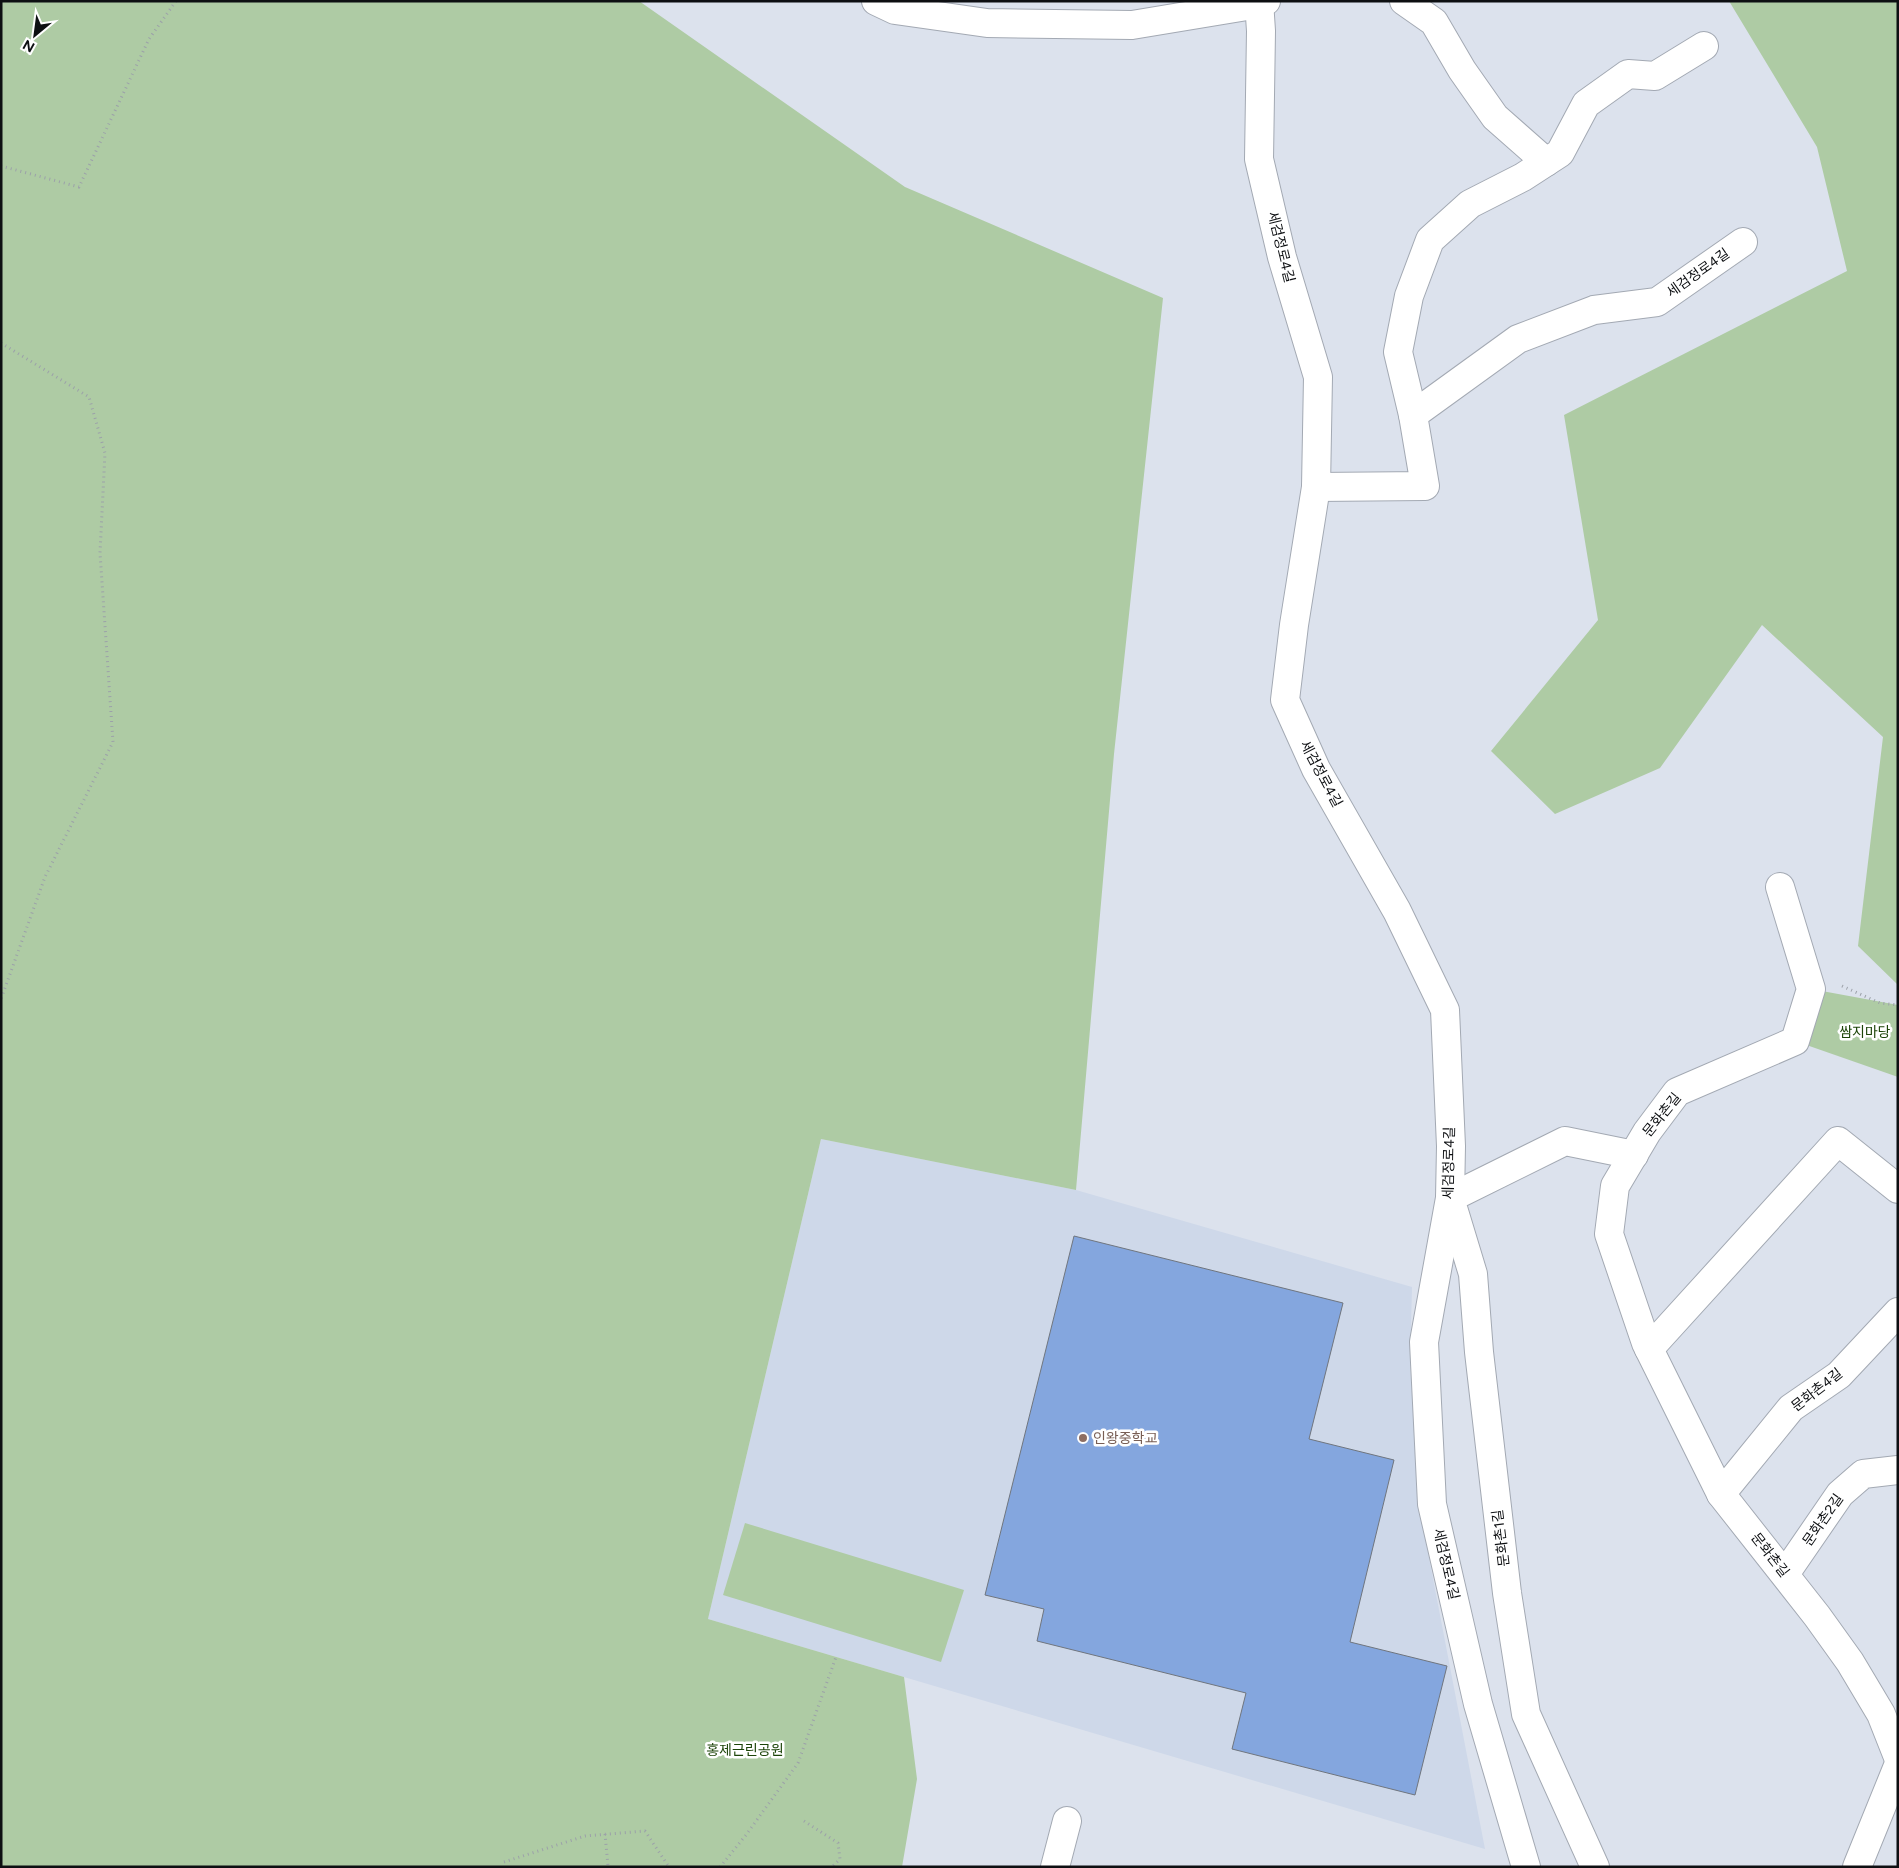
<svg xmlns="http://www.w3.org/2000/svg" width="1899" height="1868" font-family="Figtree,'Noto Sans KR',sans-serif">
  <style>
    .built { fill: #ced8e9 }
    .green { fill: #aecba4 }
    .building { fill: #84a6de; stroke: #6f757e }
    .lines { fill: none; stroke-linecap: round; stroke-linejoin: round }
    .street-casing { stroke: #a3a9b3; stroke-width: 30 }
    .path { stroke: #9ca1a9; stroke-width: 3; stroke-dasharray: 1 4; stroke-linecap: butt }
    .street { stroke: #fff; stroke-width: 28 }
    .education-dot { fill: #8d6e63; stroke: #fff; stroke-width: 2 }
    .labels { text-anchor: middle; dominant-baseline: central; stroke-width: 5; stroke-linejoin: round; paint-order: stroke }
    .street-label { font-size: 14px; fill: #0d0f12; stroke: #fff }
    .park-label { font-size: 14px; fill: #1c4408; stroke: #fff }
    .education-label { font-size: 14px; fill: #785e54; stroke: #fff; text-anchor: start }
  </style>
  <rect width="100%" height="100%" fill="#dce2ed"/>
  <polygon class="built" points="821,1139 1076,1190 1412,1287 1410,1366 1420,1511 1485,1849 708,1619"/>
  <g class="green">
    <polygon points="1,1 639,1 905,187 1163,298 1114,754 1076,1190 821,1139 708,1619 904,1677 917,1779 902,1867 1,1867"/>
    <polygon points="1729,1 1898,1 1898,985 1858,946 1883,737 1762,625 1660,768 1555,814 1491,751 1598,620 1564,415 1847,271 1817,147"/>
    <polygon points="1811,989 1898,1005 1898,1077 1795,1041"/>
    <polygon points="745,1523 964,1590 941,1662 723,1595"/>
  </g>
  <polygon class="building" points="1074,1236 1343,1303 1309,1439 1394,1460 1350,1642 1447,1666 1415,1795 1232,1749 1246,1693 1037,1641 1044,1609 985,1595"/>
  <g class="lines">
    <g class="street-casing">
      <g id="street">
        <polyline points="876,1 895,10 987,23 1132,25 1259,4 1266,1"/>
        <polyline points="1259,1 1261,31 1259,159 1282,257 1318,377 1316,487 1294,625 1285,700 1316,769 1397,911 1445,1010 1451,1146 1450,1198 1424,1342 1432,1504 1478,1704 1526,1867"/>
        <polyline points="1404,1 1434,22 1462,70 1495,117 1546,162"/>
        <polyline points="1413,415 1398,352 1409,296 1430,240 1470,204 1523,177 1560,153 1586,104 1628,74 1655,76 1704,46"/>
        <polyline points="1316,487 1425,486 1413,415 1518,339 1594,310 1657,302 1743,242"/>
        <polyline points="1780,887 1811,989 1795,1041 1677,1092 1647,1132 1615,1186 1609,1234 1646,1343 1721,1494 1817,1616 1850,1662 1881,1714 1898,1757"/>
        <polyline points="1649,1349 1838,1141 1898,1189"/>
        <polyline points="1721,1494 1791,1408 1839,1375 1898,1312"/>
        <polyline points="1785,1574 1840,1494 1863,1474 1898,1470"/>
        <polyline points="1055,1867 1067,1821"/>
        <polyline points="1595,1867 1526,1714 1507,1593 1479,1352 1473,1274 1450,1198 1565,1141 1634,1155"/>
        <polyline points="1857,1867 1898,1766"/>
      </g>
    </g>
    <g class="path">
      <polyline points="1,166 79,187 149,39 176,1"/>
      <polyline points="1,343 89,397 105,453 100,553 113,742 45,877 1,999"/>
      <polyline points="1842,986 1880,1003 1898,1005"/>
      <polyline points="804,1821 838,1843 840,1859 832,1867"/>
      <polyline points="605,1834 608,1866"/>
      <polyline points="504,1867 504,1862 585,1836 645,1831 669,1867"/>
      <polyline points="720,1867 746,1835 798,1763 836,1657"/>
    </g>
    <use href="#street" class="street"/>
  </g>
  <circle class="education-dot" cx="1083" cy="1438" r="5"/>
  <g class="labels">
    <g class="street-label">
      <text transform="translate(1281 247) rotate(76)">세검정로4길</text>
      <text transform="translate(1698 273) rotate(-35)">세검정로4길</text>
      <text transform="translate(1321 774) rotate(62)">세검정로4길</text>
      <text transform="translate(1662 1115) rotate(-51)">문화촌길</text>
      <text transform="translate(1449 1163) rotate(-89)">세검정로4길</text>
      <text transform="translate(1817 1390) rotate(-38)">문화촌4길</text>
      <text transform="translate(1823 1520) rotate(-55)">문화촌2길</text>
      <text transform="translate(1501 1538) rotate(-97)">문화촌1길</text>
      <text transform="translate(1770 1555) rotate(52)">문화촌길</text>
      <text transform="translate(1446 1564) rotate(77)">세검정로4길</text>
    </g>
    <g class="park-label">
      <text x="1865" y="1032">쌈지마당</text>
      <text x="745" y="1750">홍제근린공원</text>
    </g>
    <g class="education-label">
      <text x="1093" y="1438">인왕중학교</text>
    </g>
  </g>
  <rect width="1899" height="1868" fill="none" stroke="#0d0f12" stroke-width="5"/>
  <g transform="translate(35 35) rotate(209)" stroke="#ffffff" stroke-width="4" paint-order="stroke">
  <path d="M0-4L9 19L0 12L-9 19Z" fill="#0d0f12"/>
  <text y="-8" font-size="14" font-weight="bold" text-anchor="middle" fill="#0d0f12">N</text>
  </g>
</svg>
